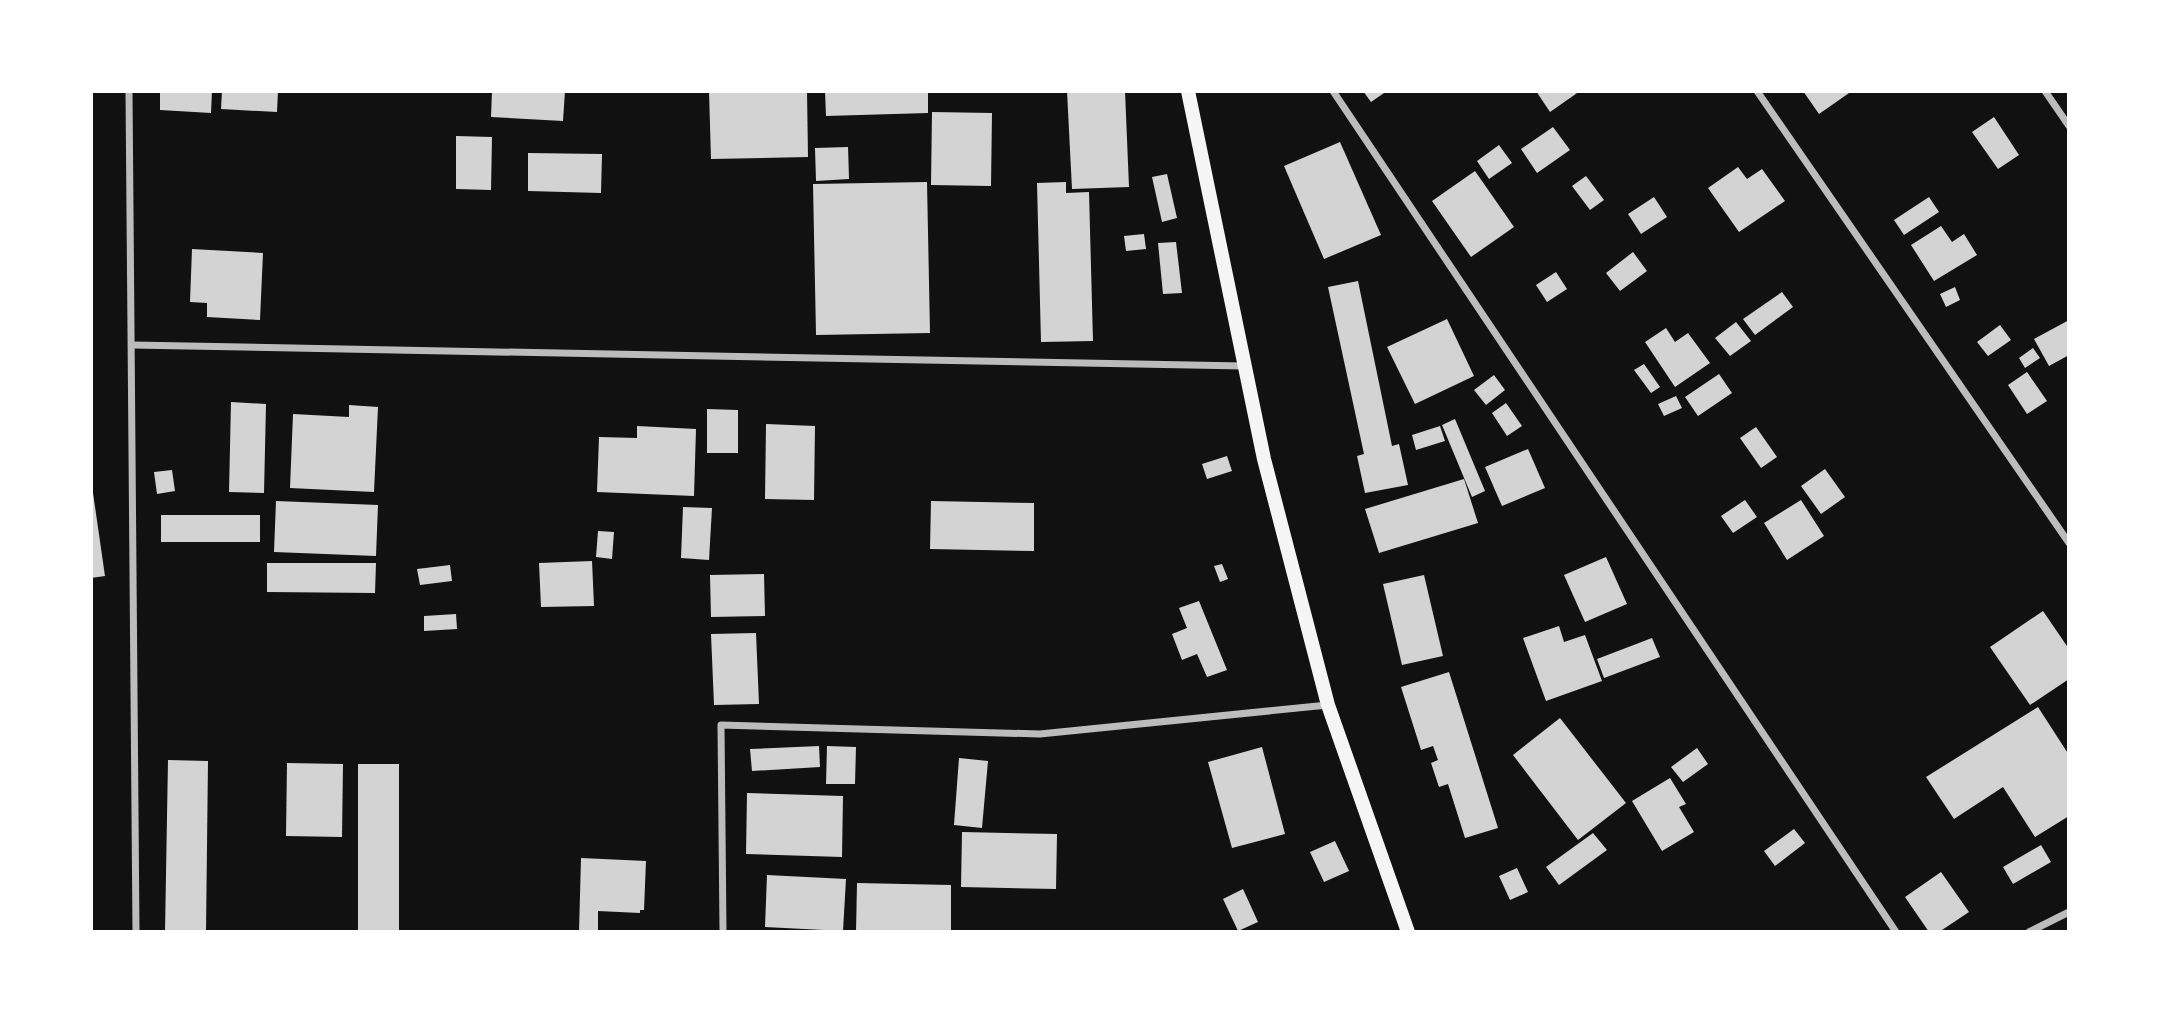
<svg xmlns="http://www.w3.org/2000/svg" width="2160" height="1023" font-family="'Nunito Sans',sans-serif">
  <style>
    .building { fill: #d3d3d3 }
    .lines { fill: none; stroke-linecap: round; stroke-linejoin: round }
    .minor { stroke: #bcbcbc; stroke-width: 7 }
    .secondary { stroke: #f5f5f5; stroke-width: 14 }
  </style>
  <rect width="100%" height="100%" fill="#111"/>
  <g class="building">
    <polygon points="160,91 212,91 211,113 160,110"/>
    <polygon points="222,91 278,91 277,112 221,109"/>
    <polygon points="492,91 565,91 563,121 491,117"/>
    <polygon points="709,91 807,91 808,157 711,159"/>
    <polygon points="825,91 928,91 928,113 826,116"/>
    <polygon points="1067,91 1125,91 1129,187 1072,189"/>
    <polygon points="1363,91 1387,91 1371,102"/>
    <polygon points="1536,91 1580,91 1550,112"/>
    <polygon points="1803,91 1852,91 1819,114"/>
    <polygon points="932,112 992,113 991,186 931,185"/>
    <polygon points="1994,117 2019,155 1998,169 1972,132"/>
    <polygon points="1553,127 1570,150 1537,173 1521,149"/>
    <polygon points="456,136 492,137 491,190 456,189"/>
    <polygon points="1340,142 1381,235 1324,259 1284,166"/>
    <polygon points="1499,145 1512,163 1489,179 1477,161"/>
    <polygon points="848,147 849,179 816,181 815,148"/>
    <polygon points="528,153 602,154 601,193 528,191"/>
    <polygon points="1738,167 1747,179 1762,169 1785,201 1739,232 1708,188"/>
    <polygon points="1475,171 1514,227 1471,257 1432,201"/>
    <polygon points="1167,174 1177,218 1162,222 1152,177"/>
    <polygon points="1586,176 1604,200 1590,210 1572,186"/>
    <polygon points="927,182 930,333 816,335 813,184"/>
    <polygon points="1066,182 1066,193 1089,192 1093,341 1041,342 1037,183"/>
    <polygon points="1654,197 1667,217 1641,234 1628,214"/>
    <polygon points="1929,197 1939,212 1904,235 1894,220"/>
    <polygon points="1941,226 1952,242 1964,234 1977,255 1934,281 1911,245"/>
    <polygon points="1144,234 1146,249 1126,251 1124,236"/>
    <polygon points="1176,242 1182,293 1163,294 1158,243"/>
    <polygon points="192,249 263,253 260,320 207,317 207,303 190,302"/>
    <polygon points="1633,252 1647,271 1620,291 1606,273"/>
    <polygon points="1556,272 1567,289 1547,302 1536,285"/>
    <polygon points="1358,281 1392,446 1399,444 1408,485 1365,493 1357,456 1364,454 1328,287"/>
    <polygon points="1955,287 1960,300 1946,307 1940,294"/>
    <polygon points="1782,292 1793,307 1755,335 1743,319"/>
    <polygon points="1447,319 1474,376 1415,404 1387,347"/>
    <polygon points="2069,320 2069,355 2049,366 2034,339"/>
    <polygon points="1736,322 1751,341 1730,356 1715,338"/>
    <polygon points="2000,325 2011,340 1988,356 1977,342"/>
    <polygon points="1666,328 1675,342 1688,333 1710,363 1675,387 1645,342"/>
    <polygon points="2033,348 2040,358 2025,368 2019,358"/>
    <polygon points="1644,364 1660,387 1651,393 1634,370"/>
    <polygon points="2027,372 2047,401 2027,414 2008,385"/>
    <polygon points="1719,374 1732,393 1698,416 1685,397"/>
    <polygon points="1494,375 1505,390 1486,405 1474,390"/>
    <polygon points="1676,396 1682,408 1664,416 1658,404"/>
    <polygon points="231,402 266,404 264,493 229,492"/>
    <polygon points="1506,403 1522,426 1507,436 1492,413"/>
    <polygon points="349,405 378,407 374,492 290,488 293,414 349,417"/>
    <polygon points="707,409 738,410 738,453 707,453"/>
    <polygon points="1455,419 1485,491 1472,497 1442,425"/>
    <polygon points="766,424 815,426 814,500 765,499"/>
    <polygon points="637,426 696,429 694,496 597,492 599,437 637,438"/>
    <polygon points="1440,426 1445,441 1416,450 1412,435"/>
    <polygon points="1756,427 1777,457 1761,468 1740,438"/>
    <polygon points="1528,449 1545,488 1502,506 1485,467"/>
    <polygon points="1227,456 1232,471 1207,479 1202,464"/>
    <polygon points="1825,469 1845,497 1821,514 1801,486"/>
    <polygon points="172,470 175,491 157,494 154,472"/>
    <polygon points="91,479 105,576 91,578"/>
    <polygon points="1464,479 1478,523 1379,553 1365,509"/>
    <polygon points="1745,500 1757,517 1733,533 1721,516"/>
    <polygon points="1801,500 1824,536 1787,560 1764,523"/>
    <polygon points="276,501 378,505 376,556 274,552"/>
    <polygon points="931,501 1034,503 1034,551 930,549"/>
    <polygon points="683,507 712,508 709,560 681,558"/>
    <rect x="161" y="515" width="99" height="27"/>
    <polygon points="598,531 614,532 612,559 596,557"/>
    <polygon points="1606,557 1627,604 1585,622 1564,575"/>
    <polygon points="592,561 594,606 541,607 539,563"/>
    <polygon points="267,563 376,563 375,593 267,592"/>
    <polygon points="1222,564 1228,579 1220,582 1214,566"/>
    <polygon points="450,565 452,581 420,585 417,569"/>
    <polygon points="764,574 765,616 711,617 710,575"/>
    <polygon points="1424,575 1443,656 1402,665 1383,584"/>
    <polygon points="1199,601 1227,670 1207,677 1197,654 1182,660 1172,634 1187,628 1179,608"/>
    <polygon points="2043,611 2069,649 2069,679 2030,705 1990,647"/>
    <polygon points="456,614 457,629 424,631 424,616"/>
    <polygon points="1559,626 1564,642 1585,635 1602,681 1546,701 1523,638"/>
    <polygon points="756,633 759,704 714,705 711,634"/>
    <polygon points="1652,638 1660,657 1604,678 1597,659"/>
    <polygon points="1449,672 1498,828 1465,838 1448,784 1439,787 1431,763 1438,760 1433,746 1421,750 1401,687"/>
    <polygon points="2038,707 2069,755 2069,816 2035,837 2003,787 1954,819 1926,777"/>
    <polygon points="1560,718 1626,803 1578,840 1513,755"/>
    <polygon points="819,746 820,767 752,771 750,749"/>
    <polygon points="827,746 856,747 855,784 826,784"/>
    <polygon points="1262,747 1285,834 1232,848 1208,762"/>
    <polygon points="1697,748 1708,764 1683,782 1671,767"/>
    <polygon points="959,758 988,761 982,828 954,825"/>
    <polygon points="168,760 208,761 206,932 165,932"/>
    <polygon points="287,763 343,764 342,837 286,836"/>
    <rect x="358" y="764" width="41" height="168"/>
    <polygon points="1670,778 1686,804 1679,807 1694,832 1662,851 1632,801"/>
    <polygon points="747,793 843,796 842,857 746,854"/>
    <polygon points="1794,829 1805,843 1775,866 1764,851"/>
    <polygon points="962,832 1057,834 1056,889 961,887"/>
    <polygon points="1593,833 1607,850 1559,885 1546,867"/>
    <polygon points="1335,841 1349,871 1324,882 1310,852"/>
    <polygon points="2041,845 2051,862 2013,884 2003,867"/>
    <polygon points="581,858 646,861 644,910 640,910 640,913 598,911 598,932 579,932"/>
    <polygon points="1517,868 1528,892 1510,900 1499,876"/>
    <polygon points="1941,872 1969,912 1939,932 1929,932 1905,897"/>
    <polygon points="767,875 846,879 843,931 765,927"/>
    <polygon points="857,883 951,885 951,932 856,932"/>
    <polygon points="1243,889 1258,922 1238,931 1223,899"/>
  </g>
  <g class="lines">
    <g class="minor">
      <polyline points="129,91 136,932"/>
      <polyline points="1333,91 1896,932"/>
      <polyline points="1757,91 2069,543"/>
      <polyline points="2045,91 2069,126"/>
      <polyline points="132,345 1244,366"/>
      <polyline points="723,932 721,725 1040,734 1328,705"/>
      <polyline points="2029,932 2069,912"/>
    </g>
    <polyline class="secondary" points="1188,91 1264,459 1328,705 1408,932"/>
  </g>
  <rect width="2160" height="1023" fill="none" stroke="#ffffff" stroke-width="186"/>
</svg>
